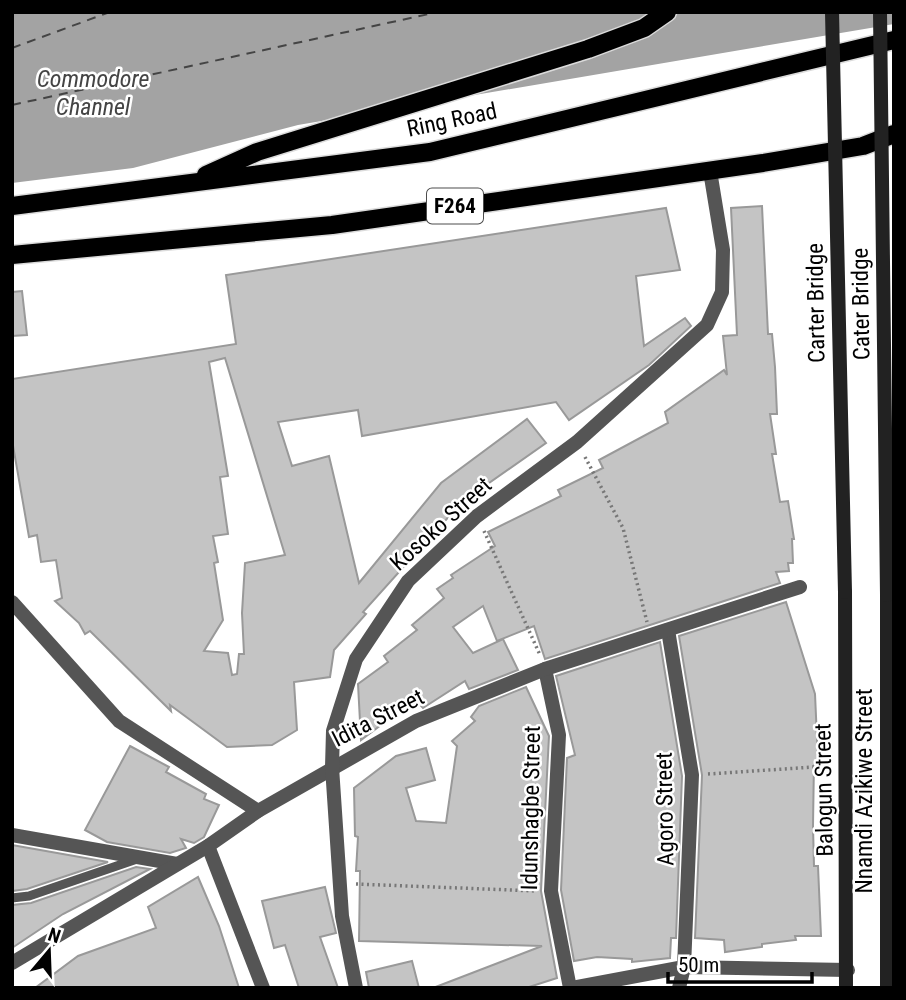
<svg xmlns="http://www.w3.org/2000/svg" width="906" height="1000" font-family="'Roboto Condensed',sans-serif">
  <style>
    .water { fill: #a3a3a3 }
    .lines { fill: none; stroke-linecap: round; stroke-linejoin: round }
    .ferry { stroke: #444; stroke-width: 2; stroke-dasharray: 9 7; stroke-linecap: butt }
    .building { fill: #c4c4c4; stroke: #999; stroke-width: 2; fill-rule: evenodd }
    .primary-casing { stroke: #dbdbdb; stroke-width: 21 }
    .path { stroke: #777; stroke-width: 3.5; stroke-dasharray: 2 3.5; stroke-linecap: butt }
    .lane { stroke: #555; stroke-width: 9 }
    .street { stroke: #555; stroke-width: 14 }
    .secondary { stroke: #222; stroke-width: 14 }
    .primary { stroke: #000; stroke-width: 18 }
    .secondary-bridge { stroke: #222; stroke-width: 14 }
    .labels { text-anchor: middle; dominant-baseline: central; stroke-width: 5; stroke-linejoin: round; paint-order: stroke }
    .shield { fill: #fff; stroke: #4c4c4c; stroke-width: 2 }
    .shield-label { font-size: 21px; font-weight: bold; fill: #000 }
    .street-label { font-size: 23px; fill: #000; stroke: #fff }
    .water-label { font-size: 24px; font-style: italic; fill: #444; stroke: #fff }
  </style>
  <rect width="100%" height="100%" fill="#fff"/>
  <polygon class="water" points="12,12 894,12 894,24 298,125 133,168 12,183"/>
  <g class="lines">
    <g class="ferry">
      <polyline points="12,48 110,12"/>
      <polyline points="12,105 438,12"/>
    </g>
  </g>
  <g class="building">
    <polygon points="762,206 768,334 772,334 775,367 777,414 770,414 776,454 772,454 780,502 788,501 794,539 792,539 793,563 788,563 789,571 776,572 780,583 545,659 534,626 497,641 483,606 453,627 473,653 503,639 518,670 469,689 465,681 423,708 411,695 413,701 361,740 358,684 388,662 384,656 417,630 412,625 444,598 437,589 453,578 451,575 495,546 488,532 561,496 558,490 603,468 599,460 668,423 665,412 724,370 727,375 723,336 737,335 731,208"/>
    <path d="M666,208L680,270L636,276L644,346L685,318L691,326L649,365L569,420L556,402L362,436L358,410L278,422L292,466L329,456L359,583L441,483L527,419L546,443L462,502L363,612L366,614L334,650L330,677L294,682L297,730L272,745L227,747L170,705L171,711L90,631L85,634L79,623L55,601L62,598L56,560L41,562L37,535L29,537L12,440V379L236,344L226,275ZM225,358L285,555L245,563L242,613L244,654H239L237,674L232,675L228,653L204,651L223,620L214,563L218,562L213,536L228,534L220,477L228,476L209,362Z"/>
    <polygon points="22,291 27,335 12,336 12,292"/>
    <polygon points="786,602 815,694 818,761 814,761 813,826 814,866 818,866 821,936 795,936 796,940 762,944 762,947 725,952 724,940 695,938 702,775 679,636"/>
    <polygon points="660,642 682,776 676,938 671,938 670,958 632,962 632,959 597,957 574,961 561,890 567,758 575,755 556,676"/>
    <polygon points="526,687 549,736 541,891 557,978 526,988 433,988 542,946 359,941 360,871 356,871 358,837 355,836 354,788 396,756 426,748 435,780 406,788 416,821 446,823 457,746 452,741 475,721 471,717 479,706"/>
    <polygon points="130,746 169,767 166,772 206,794 204,799 219,805 204,837 194,843 181,839 186,848 170,853 107,842 85,830"/>
    <polygon points="12,845 108,862 27,889 12,891"/>
    <polygon points="136,867 150,869 63,914 12,948 12,905 31,903"/>
    <polygon points="198,877 219,926 239,988 35,988 78,956 156,928 148,907"/>
    <polygon points="325,887 336,933 320,937 338,988 299,988 285,945 274,948 262,901"/>
    <polygon points="412,961 419,988 369,988 366,972"/>
  </g>
  <g class="lines">
    <g class="primary-casing">
      <g id="primary">
        <polyline points="206,175 257,152 588,49 644,28 667,12"/>
        <polyline points="12,206 430,152 894,40"/>
        <polyline points="12,255 332,225 763,163 863,146 894,134"/>
      </g>
    </g>
    <g class="path">
      <polyline points="585,457 623,528 647,622"/>
      <polyline points="484,531 540,655"/>
      <polyline points="708,774 829,766"/>
      <polyline points="356,884 537,891"/>
    </g>
    <polyline class="lane" points="12,898 29,896 140,858"/>
    <g class="street">
      <polyline points="12,602 119,721 258,811"/>
      <polyline points="668,630 692,775 684,967 679,988"/>
      <polyline points="545,669 559,735 551,891 570,988"/>
      <polyline points="12,835 177,864"/>
      <polyline points="208,846 263,988"/>
      <polyline points="12,963 208,846 258,811 416,721 545,669 800,587"/>
      <polyline points="356,988 342,916 332,767 333,731 356,659 408,581 477,516 577,442 707,325 722,292 723,250 710,171"/>
      <polyline points="572,988 684,967 848,970"/>
    </g>
    <g class="secondary">
      <polyline points="845,592 846,988"/>
      <polyline points="887,988 887,595"/>
    </g>
    <use href="#primary" class="primary"/>
    <g class="secondary-bridge">
      <polyline points="832,12 845,592"/>
      <polyline points="880,12 887,595"/>
    </g>
  </g>
  <g class="labels">
    <rect class="shield" x="427" y="188.5" width="56" height="35" rx="5"/>
    <g class="shield-label">
      <text x="455" y="206">F264</text>
    </g>
    <g class="street-label">
      <text transform="translate(452 120) rotate(-12)">Ring Road</text>
      <text transform="translate(816 303) rotate(-91)">Carter Bridge</text>
      <text transform="translate(861 304) rotate(-91)">Cater Bridge</text>
      <text transform="translate(441 524) rotate(-42)">Kosoko Street</text>
      <text transform="translate(378 718) rotate(-27)">Idita Street</text>
      <text transform="translate(824 790) rotate(-91)">Balogun Street</text>
      <text transform="translate(864 791) rotate(-90)">Nnamdi Azikiwe Street</text>
      <text transform="translate(531 808) rotate(-89)">Idunshagbe Street</text>
      <text transform="translate(665 809) rotate(-91)">Agoro Street</text>
    </g>
    <g class="water-label">
      <text x="93" y="79">Commodore<tspan x="93" dy="28">Channel</tspan></text>
    </g>
  </g>
  <rect width="906" height="1000" fill="none" stroke="#000000" stroke-width="28"/>
  <g transform="translate(49 951) rotate(19)" stroke="#ffffff" stroke-width="5" paint-order="stroke">
  <path d="M0-5L12 26L0 18L-12 26Z" fill="#000000"/>
  <text y="-10" font-size="19" font-weight="bold" text-anchor="middle" fill="#000000">N</text>
  </g>
  <path d="M668 972v10h144v-10" fill="none" stroke="#000000" stroke-width="3.5"/>
  <text x="678" y="972" font-size="21" fill="#000000" stroke="#ffffff" stroke-width="5" paint-order="stroke">50 m</text>
</svg>
